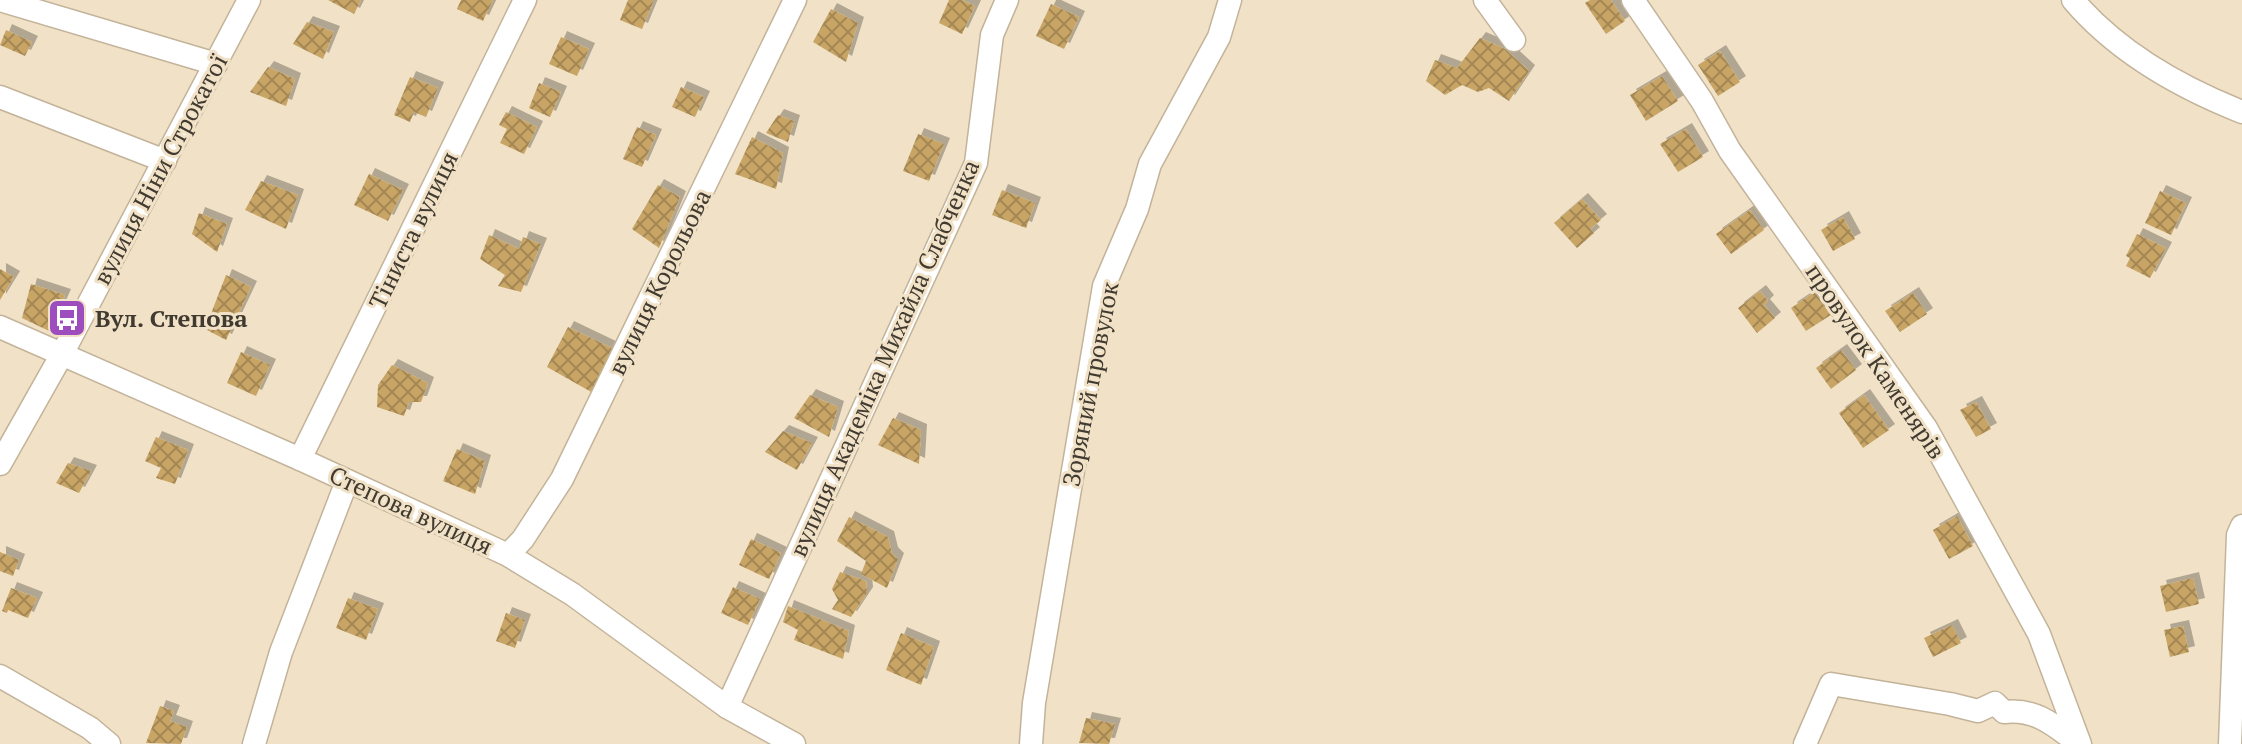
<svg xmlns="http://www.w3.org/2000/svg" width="2242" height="744" font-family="'PT Serif',serif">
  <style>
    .building { fill: url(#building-cross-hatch); filter: url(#shadow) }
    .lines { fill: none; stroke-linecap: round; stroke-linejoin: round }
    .minor-casing { stroke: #c2b39a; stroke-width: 25 }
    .minor { stroke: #fff; stroke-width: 22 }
    .labels { text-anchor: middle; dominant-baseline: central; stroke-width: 6; stroke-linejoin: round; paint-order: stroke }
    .street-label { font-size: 24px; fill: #403a30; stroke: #f1e2c7 }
    .poi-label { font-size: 24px; font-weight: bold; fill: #403a30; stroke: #f1e2c7; text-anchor: start }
  </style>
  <defs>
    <pattern id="building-cross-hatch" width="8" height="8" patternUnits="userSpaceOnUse" patternTransform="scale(2)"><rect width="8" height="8" fill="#c8a565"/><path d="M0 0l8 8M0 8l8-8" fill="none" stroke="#a48754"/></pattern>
    <filter id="shadow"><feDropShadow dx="6" dy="-6" stdDeviation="0" flood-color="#0004"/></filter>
  </defs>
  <rect width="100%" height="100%" fill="#f1e2c7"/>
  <g class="building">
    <polygon points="328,0 361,0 354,14"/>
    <polygon points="461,0 493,0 483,21 457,9"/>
    <polygon points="628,0 654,0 642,29 620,20"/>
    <polygon points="949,0 962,0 975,6 962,34 939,23"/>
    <polygon points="1590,0 1611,0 1625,21 1606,34 1585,3"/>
    <polygon points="1051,4 1079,17 1064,49 1036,36"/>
    <polygon points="831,9 858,23 846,62 813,42"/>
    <polygon points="307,22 334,32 323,59 293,44"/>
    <polygon points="6,30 32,42 25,56 0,45"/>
    <polygon points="561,37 589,49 577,76 549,64"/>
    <polygon points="1480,38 1505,49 1529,71 1509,101 1489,88 1478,92 1462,85 1445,95 1426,81 1435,60 1457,68"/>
    <polygon points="1720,51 1740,82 1718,96 1698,65"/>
    <polygon points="268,67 295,79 286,106 250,92"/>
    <polygon points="1662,76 1678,101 1646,121 1630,95"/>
    <polygon points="410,77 438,88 426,117 414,112 410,122 394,115"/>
    <polygon points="539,83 561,92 550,117 529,108"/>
    <polygon points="681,87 704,97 695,117 672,107"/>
    <polygon points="506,112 537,127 524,154 500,143 507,129 499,125"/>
    <polygon points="778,115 794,121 788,142 766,133"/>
    <polygon points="637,127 656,135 642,167 623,159"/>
    <polygon points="1686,129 1703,157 1678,172 1660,144"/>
    <polygon points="918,134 944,144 929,181 903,171"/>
    <polygon points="752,137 783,153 776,189 735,174"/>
    <polygon points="369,174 403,190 388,221 354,205"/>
    <polygon points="261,181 298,195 286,229 245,210"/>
    <polygon points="658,185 680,197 659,248 632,229"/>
    <polygon points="1002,190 1035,203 1026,228 992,215"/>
    <polygon points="2160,191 2186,203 2171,235 2145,223"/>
    <polygon points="1582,199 1601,220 1590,229 1594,233 1577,248 1554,223"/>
    <polygon points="1750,210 1764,230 1731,254 1716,234"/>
    <polygon points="199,213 227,224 217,252 192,234"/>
    <polygon points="1843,217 1855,239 1833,251 1821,230"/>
    <polygon points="2137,234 2166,248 2150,278 2126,266 2130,258 2126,256"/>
    <polygon points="489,235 519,249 523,237 541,244 521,292 498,286 505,275 480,259"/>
    <polygon points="0,269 14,277 0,300"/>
    <polygon points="226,275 251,287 226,340 205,329"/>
    <polygon points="31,284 65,295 49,331 22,318"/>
    <polygon points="1819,289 1834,313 1806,331 1791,308"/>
    <polygon points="1760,291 1768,301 1764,305 1775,318 1757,333 1738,308"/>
    <polygon points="1913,293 1927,314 1900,332 1885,311"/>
    <polygon points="568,327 612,348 593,393 547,367"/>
    <polygon points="1841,350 1856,370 1831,389 1816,368"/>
    <polygon points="241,352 270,365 256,396 227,383"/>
    <polygon points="392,365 428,383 421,402 409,402 404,416 377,407 378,385"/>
    <polygon points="810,395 838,407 829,437 794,418"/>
    <polygon points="1864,395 1889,430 1863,448 1839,413"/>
    <polygon points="1976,402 1991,429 1976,437 1960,410"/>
    <polygon points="893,418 921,430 919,464 878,445"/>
    <polygon points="783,431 812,443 797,470 765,452"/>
    <polygon points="156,437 188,450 175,484 156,478 161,468 145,461"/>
    <polygon points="457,449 485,461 475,494 443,481"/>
    <polygon points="68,463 91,471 79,493 56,483"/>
    <polygon points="1957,516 1973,546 1949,559 1933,530"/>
    <polygon points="849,517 888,537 892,553 898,559 887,588 861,574 866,561 837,541"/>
    <polygon points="751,539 781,553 769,579 739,565"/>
    <polygon points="0,552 19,560 13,576 0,571"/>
    <polygon points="840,572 866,581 867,593 851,617 832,609 838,600 832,589"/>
    <polygon points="2193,578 2199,604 2166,612 2160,586"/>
    <polygon points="733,587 760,599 748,625 721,613"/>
    <polygon points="11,588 37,598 28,618 8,610 7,613 2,611"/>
    <polygon points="348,598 378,609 366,640 336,628"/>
    <polygon points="788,606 849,631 843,659 794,640 798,630 783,622"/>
    <polygon points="506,613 525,620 515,648 496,641"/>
    <polygon points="1952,625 1961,643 1933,657 1924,638"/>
    <polygon points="2183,626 2189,652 2170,657 2164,630"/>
    <polygon points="901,633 934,647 921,685 886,670"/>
    <polygon points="160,706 174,711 170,721 187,727 181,744 146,743"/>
    <polygon points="1086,718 1115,724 1109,744 1079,743"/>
  </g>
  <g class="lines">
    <g class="minor-casing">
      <g id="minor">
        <polyline points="0,0 216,64"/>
        <polyline points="1485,0 1514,40"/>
        <polyline points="1633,0 1702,101 1730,151 1926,428 2039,634 2080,744"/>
        <path d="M2073,0C2117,52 2179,87 2242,112"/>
        <polyline points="0,97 165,161"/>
        <polyline points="0,327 300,459 508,555 572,594 727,707 794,744"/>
        <polyline points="300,459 525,0"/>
        <polyline points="0,464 61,356 249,0"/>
        <polyline points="508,555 523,539 562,479 795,0"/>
        <polyline points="0,676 90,728 109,744"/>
        <polyline points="727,707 976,163 992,35 1007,0"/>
        <polyline points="254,744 281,652 347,481"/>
        <polyline points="1031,744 1034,703 1104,286 1137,209 1150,164 1219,37 1230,0"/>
        <path d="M1805,744L1831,684L1950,704L1978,711L1995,703L2004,712C2035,708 2054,725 2078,743"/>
        <polyline points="2230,744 2238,535 2242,526"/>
      </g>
    </g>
    <use href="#minor" class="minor"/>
  </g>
  <defs>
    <g id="bus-square" transform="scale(2)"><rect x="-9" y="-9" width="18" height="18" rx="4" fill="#9d4dbd" stroke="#f1e2c7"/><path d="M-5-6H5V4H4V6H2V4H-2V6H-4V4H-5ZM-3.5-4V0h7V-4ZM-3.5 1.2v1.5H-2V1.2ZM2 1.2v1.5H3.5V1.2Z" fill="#fff"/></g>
  </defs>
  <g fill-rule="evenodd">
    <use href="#bus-square" x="67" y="318"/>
  </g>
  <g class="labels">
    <g class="street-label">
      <text transform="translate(160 169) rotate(-62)">вулиця Ніни Строкатої</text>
      <text transform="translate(413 230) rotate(-64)">Тіниста вулиця</text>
      <text transform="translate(659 282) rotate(-64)">вулиця Корольова</text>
      <text transform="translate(884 358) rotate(-66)">вулиця Академіка Михайла Слабченка</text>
      <text transform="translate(1876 361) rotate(56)">провулок Каменярів</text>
      <text transform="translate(1090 384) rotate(-79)">Зоряний провулок</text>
      <text transform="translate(411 510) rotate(25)">Степова вулиця</text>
    </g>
    <g class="poi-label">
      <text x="95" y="318">Вул. Степова</text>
    </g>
  </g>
</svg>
